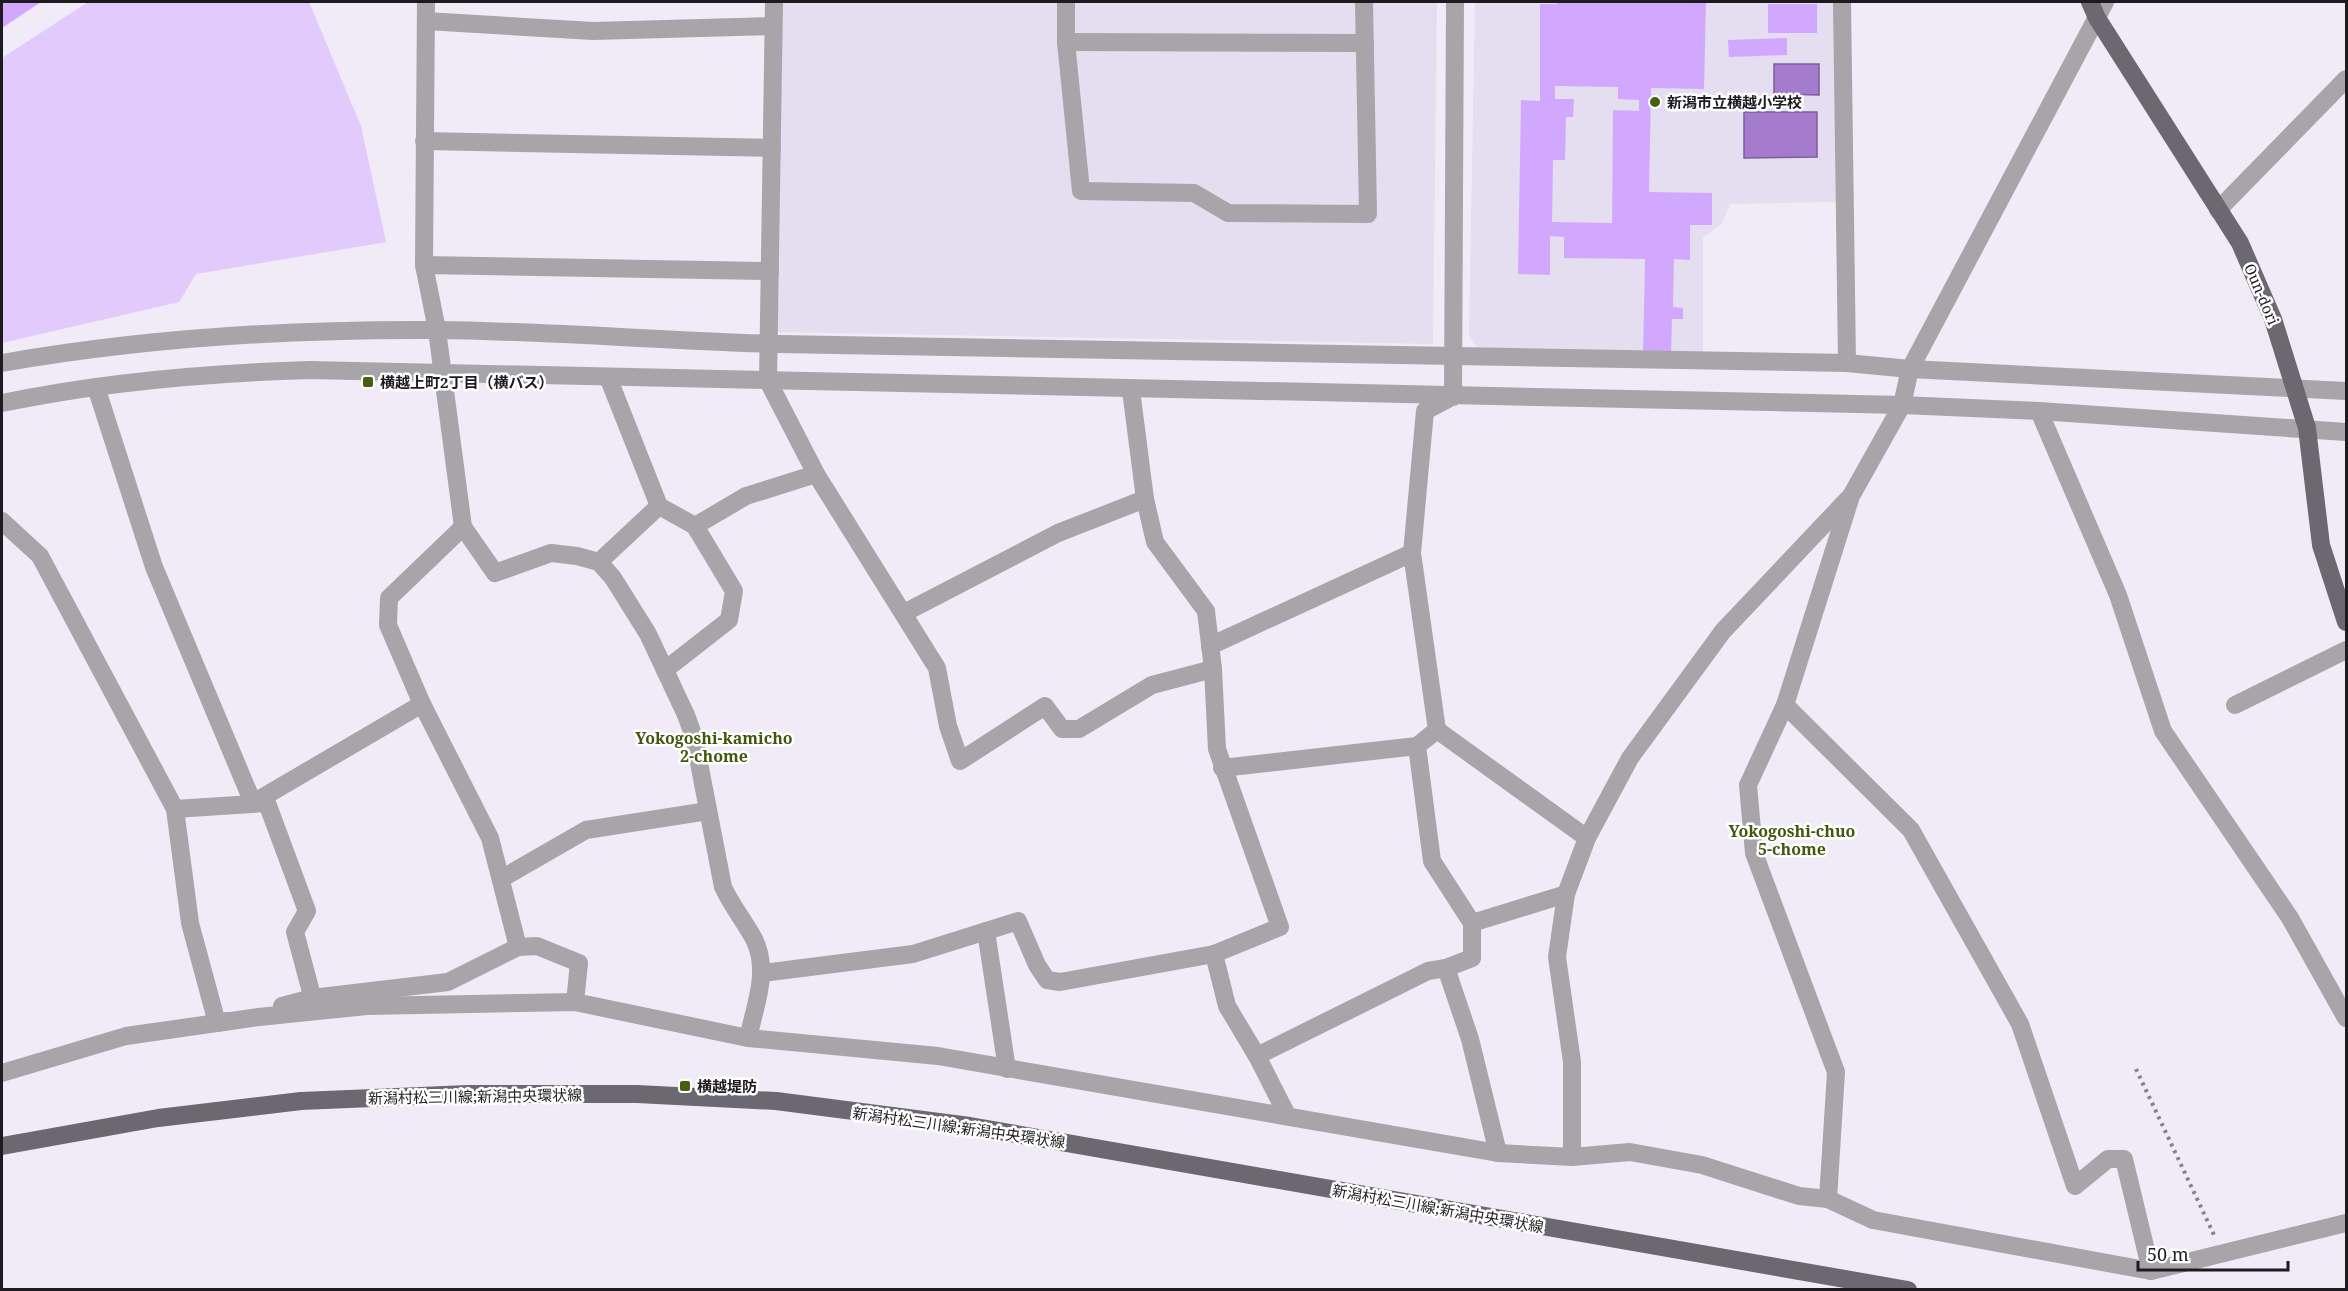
<svg xmlns="http://www.w3.org/2000/svg" width="2348" height="1291" font-family="'Noto Serif','Noto Sans JP',serif">
  <style>
    .built { fill: #e5ddf0 }
    .green { fill: #e2cafd }
    .water { fill: #a47bcd; stroke: #7c5e99; stroke-width: 1.5 }
    .building { fill: #d2a8fe; fill-rule: evenodd }
    .lines { fill: none; stroke-linecap: round; stroke-linejoin: round }
    .path { stroke: #85828a; stroke-width: 4; stroke-dasharray: 3 4.5; stroke-linecap: butt }
    .minor { stroke: #a7a4aa; stroke-width: 18 }
    .major { stroke: #6c6871; stroke-width: 18 }
    .poi-dot { fill: #47600d; stroke: #fff; stroke-width: 2 }
    .labels { text-anchor: middle; dominant-baseline: central; stroke-width: 5; stroke-linejoin: round; paint-order: stroke }
    .poi-label { font-size: 15px; font-weight: bold; fill: #1d1b1f; stroke: #fff; text-anchor: start }
    .street-label { font-size: 15px; fill: #1d1b1f; stroke: #fff }
    .neighbourhood-label { font-size: 16px; font-weight: bold; fill: #40570d; stroke: #fff }
  </style>
  <rect width="100%" height="100%" fill="#f0ebf7"/>
  <g class="built">
    <polygon points="781,2 1437,2 1433,344 775,332"/>
    <polygon points="1475,2 1837,2 1837,202 1730,204 1722,223 1703,238 1703,358 1480,353 1469,334"/>
  </g>
  <polygon class="green" points="88,2 309,2 361,126 386,242 196,274 179,302 2,343 2,58"/>
  <g class="water">
    <polygon points="1774,64 1819,64 1819,95 1774,94"/>
    <polygon points="1744,112 1817,112 1817,157 1744,158"/>
  </g>
  <g class="building">
    <polygon points="2,2 41,2 2,28"/>
    <path d="M1557,2H1706L1704,89L1651,88L1649,192L1712,193V225H1690V260L1674,259L1673,307L1683,308V319H1672L1671,354L1643,353L1645,259L1564,258V237L1550,236V275L1518,274L1521,100L1540,101V4H1557ZM1555,86L1618,87V99L1639,100V111L1613,110L1612,223L1552,222L1553,160H1565L1566,117H1573L1574,99H1555Z"/>
    <rect x="1768" y="4" width="49" height="29"/>
    <polygon points="1787,38 1787,55 1729,57 1728,40"/>
  </g>
  <g class="lines">
    <polyline class="path" points="2136,1069 2215,1237"/>
    <g class="minor">
      <path d="M426,2L424,265L437,330L463,527L495,573L551,553L577,556L599,562L613,578L648,634L686,715L694,737L723,887C732,906 744,921 754,939C770,970 755,1006 748,1038"/>
      <polyline points="774,2 768,381 816,474 937,668 948,726 960,761 1045,706 1062,729 1079,729 1152,685 1213,669"/>
      <polyline points="1066,2 1066,42 1081,191 1194,193 1228,213 1368,214 1364,2"/>
      <polyline points="1842,2 1847,363"/>
      <polyline points="2105,2 1910,369 1902,405 1851,496 1785,705 1911,830 2020,1024 2075,1186 2108,1159 2124,1159 2151,1271"/>
      <polyline points="426,21 593,31 773,26"/>
      <polyline points="1066,42 1365,43"/>
      <polyline points="424,141 772,148"/>
      <polyline points="2218,210 2346,79"/>
      <polyline points="424,265 770,271"/>
      <path d="M2,363C145,338 290,329 436,330C550,331 665,341 779,344C1135,352 1491,359 1847,363L1910,369L2346,391"/>
      <polyline points="608,377 659,506 695,526 746,496 816,474"/>
      <polyline points="96,387 154,567 253,803 422,704"/>
      <polyline points="1131,390 1145,499 1155,542 1206,611 1213,669 1217,749 1280,927 1214,954 1227,1006 1257,1056"/>
      <polyline points="1453,397 1455,2"/>
      <path d="M2,403C103,382 206,373 310,370L1902,405L2039,411L2346,432"/>
      <polyline points="2039,411 2118,595 2163,731 2290,918 2346,1018"/>
      <polyline points="2,521 40,556 175,809 190,923 217,1023 226,1021"/>
      <polyline points="463,527 389,598 388,625 422,704 490,838 518,947"/>
      <polyline points="599,562 659,506"/>
      <polyline points="904,613 1058,533 1145,499"/>
      <polyline points="1210,646 1412,553"/>
      <polyline points="665,670 729,620 734,591 695,526"/>
      <polyline points="1785,705 1748,785 1754,853 1836,1072 1828,1199"/>
      <polyline points="2235,705 2346,650"/>
      <polyline points="1437,730 1587,838"/>
      <polyline points="1222,768 1417,746"/>
      <polyline points="175,809 267,803 307,911 295,932 315,1007"/>
      <polyline points="501,879 586,830 708,811"/>
      <polyline points="1472,923 1566,894"/>
      <polyline points="986,931 1007,1069"/>
      <polyline points="1446,968 1470,1039 1498,1153"/>
      <polyline points="762,973 913,954 1018,921 1037,965 1047,980 1060,982 1214,954"/>
      <polyline points="282,1006 312,998 448,982 518,947 537,946 579,963 575,1002"/>
      <polyline points="2,1073 126,1036 259,1017 367,1006 575,1002 748,1038 938,1056 1498,1153 1572,1157 1630,1152 1702,1165 1799,1196 1828,1199 1873,1220 2151,1271 2346,1223"/>
      <polyline points="1287,1115 1257,1056 1428,971 1446,968 1472,958 1472,923 1432,861 1417,746 1437,730 1412,553 1425,411 1448,399"/>
      <polyline points="1572,1157 1572,1062 1557,957 1566,894 1587,838 1630,758 1723,631 1848,499"/>
    </g>
    <g class="major">
      <polyline points="2090,2 2097,18 2240,243 2273,319 2307,428 2321,545 2346,622"/>
      <polyline points="2,1146 158,1118 301,1101 468,1094 637,1094 776,1101 970,1126 1908,1290"/>
    </g>
  </g>
  <g class="poi-dot">
    <circle cx="1655" cy="102" r="6"/>
    <rect x="362" y="376" width="12" height="12" rx="3"/>
    <rect x="679" y="1080" width="12" height="12" rx="3"/>
  </g>
  <g class="labels">
    <g class="poi-label">
      <text x="1667" y="102">新潟市立横越小学校</text>
      <text x="380" y="382">横越上町2丁目（横バス）</text>
      <text x="697" y="1086">横越堤防</text>
    </g>
    <g class="street-label">
      <text transform="translate(2262 294) rotate(67)">Oun-dori</text>
      <text transform="translate(475 1096) rotate(-1)">新潟村松三川線;新潟中央環状線</text>
      <text transform="translate(959 1127) rotate(8)">新潟村松三川線;新潟中央環状線</text>
      <text transform="translate(1438 1208) rotate(10)">新潟村松三川線;新潟中央環状線</text>
    </g>
    <g class="neighbourhood-label">
      <text x="714" y="738">Yokogoshi-kamicho<tspan x="714" dy="18">2-chome</tspan></text>
      <text x="1792" y="831">Yokogoshi-chuo<tspan x="1792" dy="18">5-chome</tspan></text>
    </g>
  </g>
  <rect width="2348" height="1291" fill="none" stroke="#1d1b1f" stroke-width="6"/>
  <path d="M2138 1261v9h150v-9" fill="none" stroke="#1d1b1f" stroke-width="3"/>
  <text x="2147" y="1261" font-size="18" fill="#1d1b1f" stroke="#ffffff" stroke-width="4.5" paint-order="stroke">50 m</text>
</svg>
